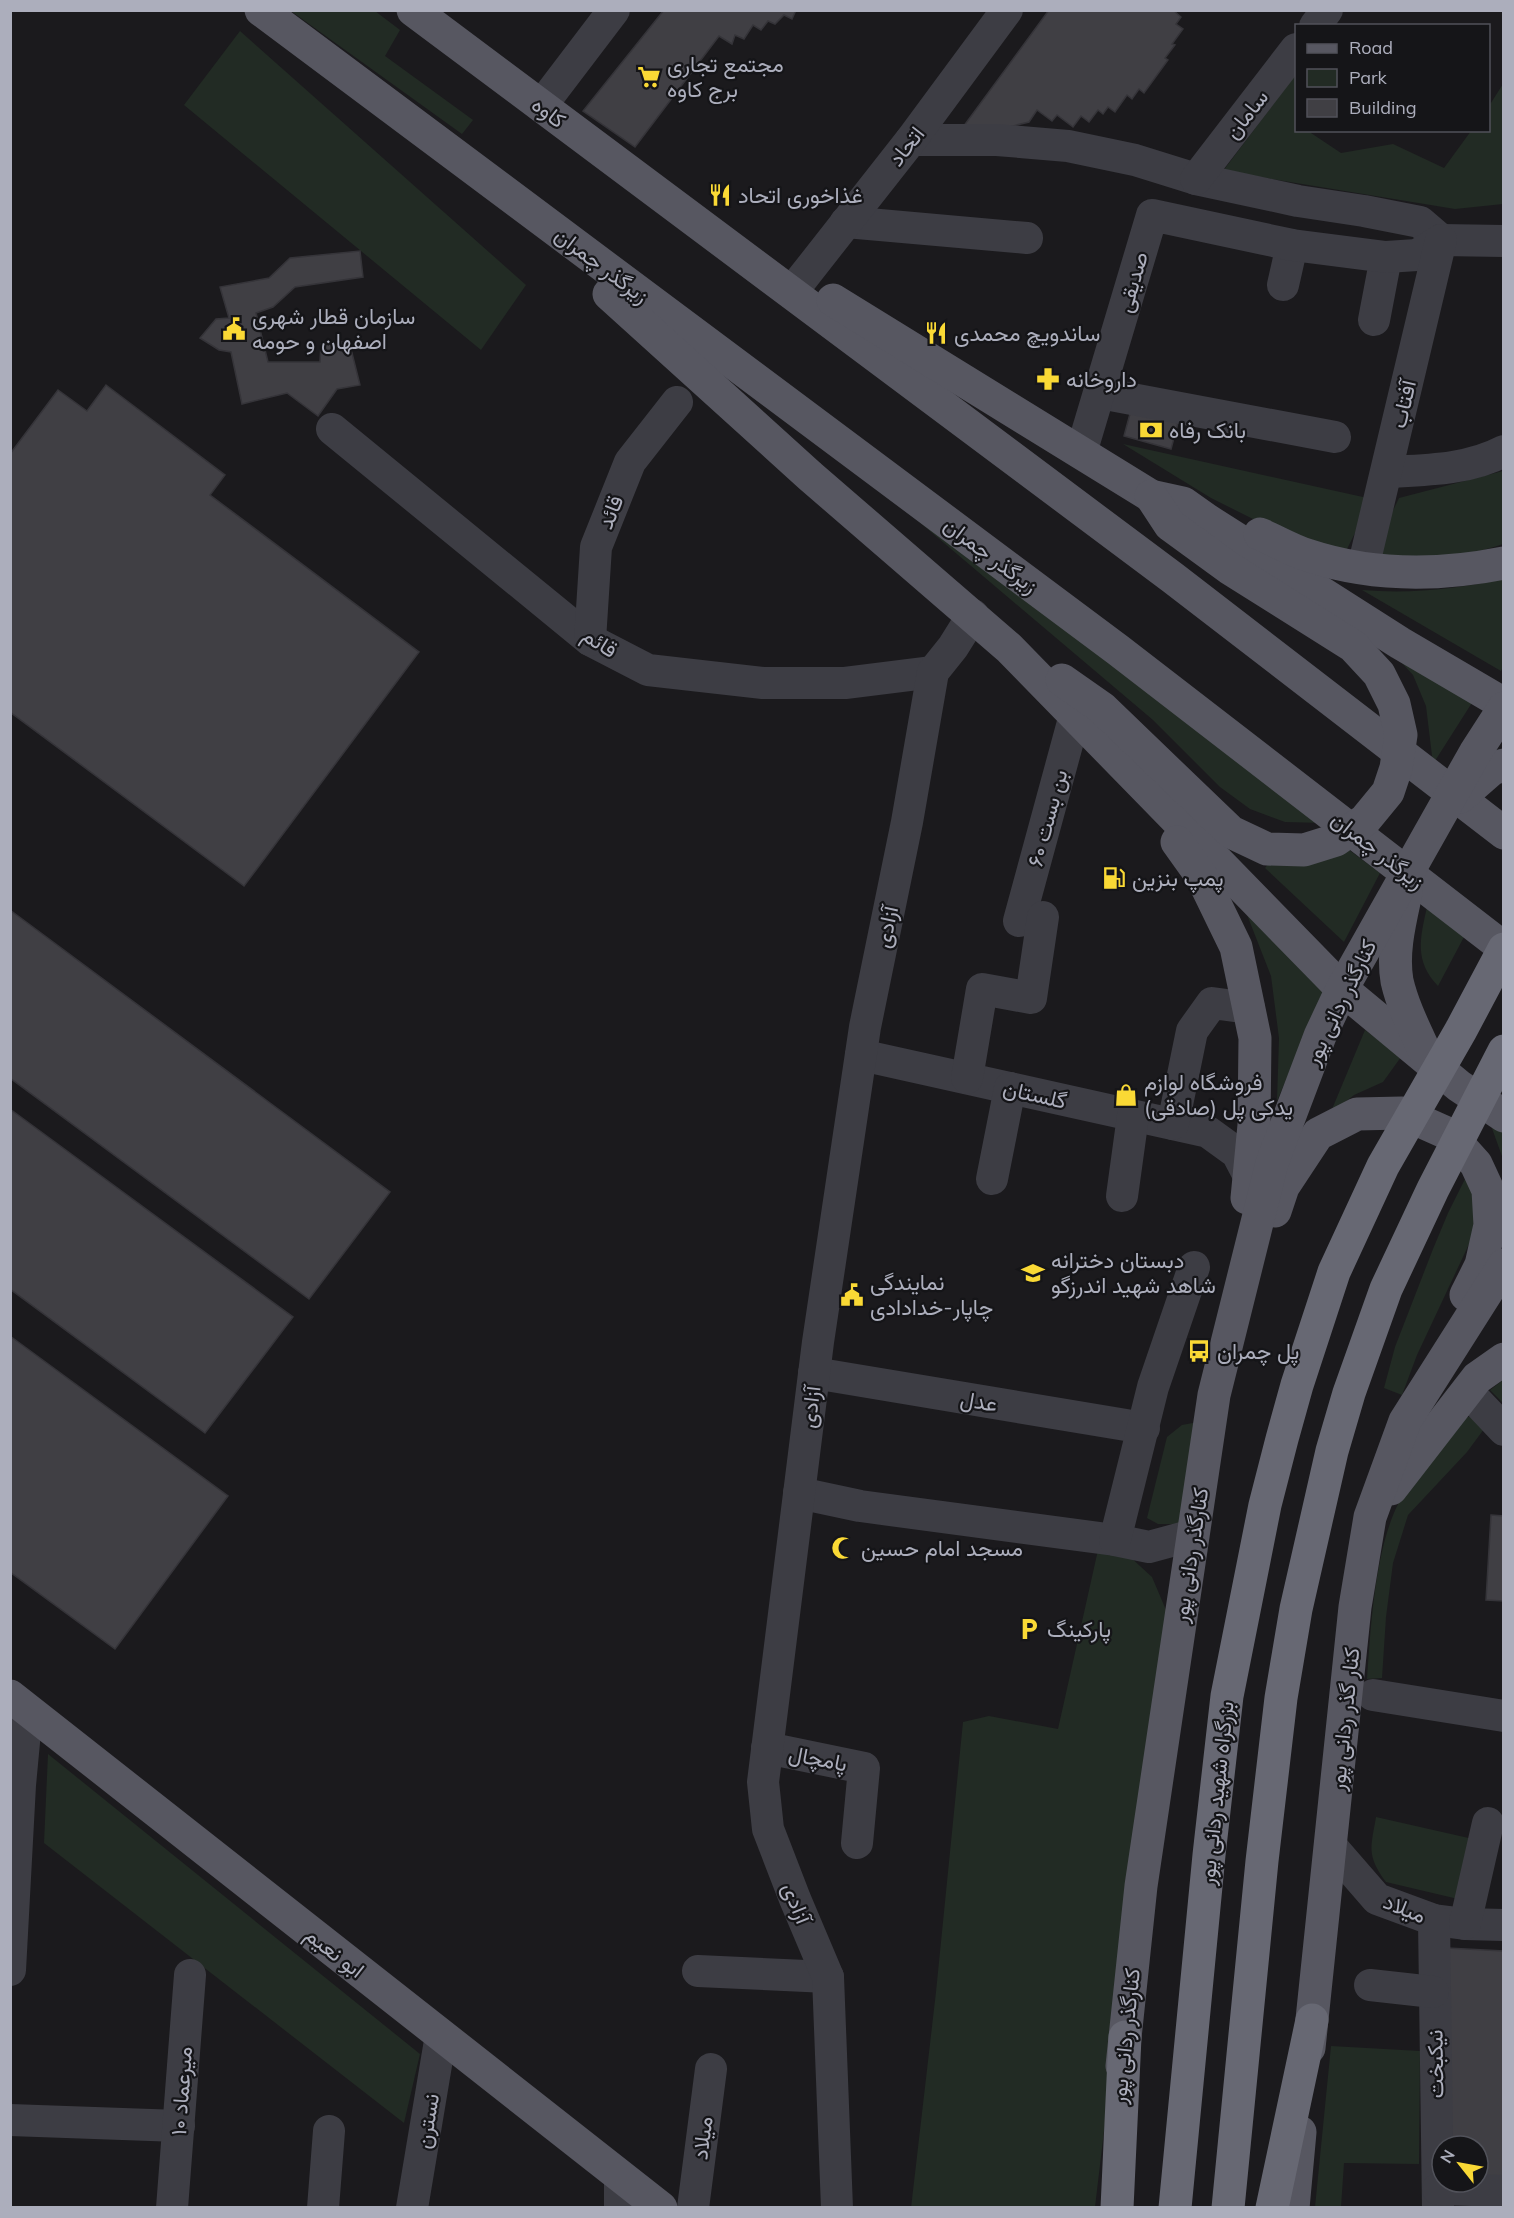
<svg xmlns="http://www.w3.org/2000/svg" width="1514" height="2218" font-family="Mulish,Vazirmatn,sans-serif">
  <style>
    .green { fill: #222b24 }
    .building { fill: #403f44; stroke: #353439; stroke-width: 1.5 }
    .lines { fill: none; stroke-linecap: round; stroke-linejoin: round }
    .minor { stroke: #3d3d44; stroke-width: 32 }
    .major { stroke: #575761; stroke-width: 33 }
    .highway { stroke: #676873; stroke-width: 33 }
    .labels { text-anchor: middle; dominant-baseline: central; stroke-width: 4.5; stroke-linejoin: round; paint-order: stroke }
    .poi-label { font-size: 22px; fill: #acaebc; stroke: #151518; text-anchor: start }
    .street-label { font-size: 22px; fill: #acaebc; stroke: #151518 }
  </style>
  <rect width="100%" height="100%" fill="#1b1a1d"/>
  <g class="green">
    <polygon points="291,11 375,11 400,30 385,56 473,120 462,134"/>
    <polygon points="240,31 526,285 481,350 184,105"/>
    <polygon points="1296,74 1296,130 1310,131 1311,133 1341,153 1393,144 1444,168 1471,131 1488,130 1489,106 1503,84 1503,204 1455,209 1223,171"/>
    <polygon points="1123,444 1372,499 1342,559 1283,534 1211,498"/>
    <polygon points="839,454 1324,823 1285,822 1250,809 1220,787 1153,720"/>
    <path d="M1503,471V544C1459,559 1414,561 1368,562L1399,498Z"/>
    <path d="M1503,579V667L1501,671L1362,590C1410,594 1457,589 1503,579Z"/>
    <polygon points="1390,650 1475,698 1433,764 1426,706 1413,675"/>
    <polygon points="1349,850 1380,873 1344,942 1265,868 1273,858"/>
    <polygon points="1242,902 1325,988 1277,1101 1279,1038 1271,976"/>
    <path d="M1427,907L1465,935L1438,986C1414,961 1420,938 1427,907Z"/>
    <polygon points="1365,1030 1401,1057 1383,1082 1354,1095 1330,1114"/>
    <polygon points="1489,1120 1503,1129 1503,1159"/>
    <polygon points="1469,1171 1477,1227 1417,1355 1402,1395 1384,1388 1395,1347 1433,1249 1448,1213"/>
    <polygon points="1503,1380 1503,1403 1490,1390"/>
    <path d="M1459,1417H1477L1484,1429L1467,1452L1408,1515L1393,1563L1386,1617L1382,1678L1367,1679C1371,1625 1375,1541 1403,1495C1420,1468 1441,1443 1459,1417Z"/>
    <polygon points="1198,1422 1185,1524 1158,1524 1147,1518 1167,1437 1182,1425"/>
    <polygon points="1098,1550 1129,1556 1152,1577 1166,1610 1095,2207 911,2208 936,1992 963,1722 989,1716 1058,1729"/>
    <polygon points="48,1754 420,2054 404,2123 44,1843"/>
    <path d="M1376,1817L1473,1839L1458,1899L1386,1882C1366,1855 1371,1847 1376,1817Z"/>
    <polygon points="1331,2046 1420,2051 1419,2164 1344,2163 1341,2207 1315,2207"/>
  </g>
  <g class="building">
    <polygon points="664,10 796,10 792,19 784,15 775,24 768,21 761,30 753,25 744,39 735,35 732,44 719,36 635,147 583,111"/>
    <polygon points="1049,10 1173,10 1181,17 1176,24 1183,29 1172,44 1175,45 1165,58 1168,60 1144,93 1139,89 1132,99 1127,95 1115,112 1108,107 1103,114 1098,110 1089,122 1081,116 1073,127 1057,115 1052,121 1037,110 1029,122 975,135 963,127"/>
    <polygon points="360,251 363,277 295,287 273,307 256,313 268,362 320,362 321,344 349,341 360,385 337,389 318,416 287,393 242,404 231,352 219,350 200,338 216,319 229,318 220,287 269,278 290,258"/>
    <polygon points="106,385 225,475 210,495 419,652 244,886 10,712 10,454 58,390 87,411"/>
    <polygon points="1131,410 1178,423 1171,449 1124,436"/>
    <polygon points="10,910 390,1192 309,1299 10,1078"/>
    <polygon points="10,1109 293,1317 205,1433 10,1289"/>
    <polygon points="10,1336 228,1496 115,1649 10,1572"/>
    <polygon points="1491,1515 1504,1516 1504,1601 1486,1600"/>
    <polygon points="1447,1948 1504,1951 1504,2176 1478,2177 1478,2146 1442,2146"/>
  </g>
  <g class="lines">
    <g class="minor">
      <polyline points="1315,26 1327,10"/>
      <polyline points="541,106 614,10"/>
      <polyline points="911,140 997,140 1068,146 1135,160 1196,179 1298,201 1364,211 1420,222 1441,240"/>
      <polyline points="1196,179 1296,49"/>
      <polyline points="846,222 1027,238"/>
      <polyline points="801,280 911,140 1007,10"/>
      <polyline points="1283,285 1292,245"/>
      <polyline points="1374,320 1386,257"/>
      <polyline points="1100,393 1335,437"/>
      <polyline points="332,429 590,640 648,670 763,683 845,683 933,672"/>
      <polyline points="1081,453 1152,215 1292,245 1386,257 1417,255 1441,240 1504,241"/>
      <path d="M1387,472C1426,470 1468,470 1504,451"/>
      <polyline points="1363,568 1441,240"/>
      <polyline points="590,640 596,547 630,462 677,402"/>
      <polyline points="1019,921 1075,715"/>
      <polyline points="861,1055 1208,1132 1237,1153 1249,1176"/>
      <polyline points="967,1078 982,989 1031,998 1043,917"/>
      <polyline points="1173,1124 1192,1031 1212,1003 1249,1008"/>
      <polyline points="992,1179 1010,1088"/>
      <polyline points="1122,1196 1133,1116"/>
      <polyline points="814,1373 1144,1428"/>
      <polyline points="1467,1391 1504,1430"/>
      <polyline points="799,1493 860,1506 1115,1540 1149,1547 1193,1535"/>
      <polyline points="1115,1540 1153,1387 1194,1267"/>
      <polyline points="1373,1695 1504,1716"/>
      <polyline points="767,1748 864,1768 857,1843"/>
      <polyline points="1331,1846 1377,1899 1434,1920 1465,1924 1504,1925"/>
      <polyline points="1434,1920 1438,2208"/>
      <polyline points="1465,1924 1488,1823"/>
      <polyline points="10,1970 20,1785 27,1710"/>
      <polyline points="698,1971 828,1977"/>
      <polyline points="1370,1985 1433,1992"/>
      <polyline points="10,2120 179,2126"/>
      <polyline points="1438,2189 1504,2191"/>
      <polyline points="172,2208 190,1975"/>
      <polyline points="323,2208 329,2131"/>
      <polyline points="412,2208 441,2035"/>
      <polyline points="620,2208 620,2176"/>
      <polyline points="693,2208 711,2069"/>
      <polyline points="837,2208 828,1977 795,1899 768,1829 763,1782 818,1342 865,1027 907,822 933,672 953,647 973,615"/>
    </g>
    <g class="major">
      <polyline points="261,10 1118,650 1504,948"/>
      <polyline points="413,10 1173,578 1504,833"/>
      <polyline points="609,294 810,476 1009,648 1342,989 1459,1086 1504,1116"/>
      <polyline points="833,300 1151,496 1183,503 1207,520 1400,643 1504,704"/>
      <path d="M1260,534C1276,541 1291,550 1307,555C1370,576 1439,576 1504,563"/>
      <polyline points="1062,680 1102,708 1231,832 1267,849 1304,850 1336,840 1365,820 1388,792 1396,768 1401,735 1394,704 1379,674 1353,646 1229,568 1170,525 1151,496"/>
      <polyline points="1460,797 1492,769 1504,765"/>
      <polyline points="1177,842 1202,877 1236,947 1255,1038 1254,1125 1247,1198"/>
      <path d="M1406,893C1400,921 1392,952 1397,981C1403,1007 1415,1030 1426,1054"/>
      <polyline points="1275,1211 1283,1187 1318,1134 1357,1114 1402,1113 1449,1134 1476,1164 1488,1190 1490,1225 1481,1265 1466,1295"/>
      <polyline points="1391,1489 1477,1378 1504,1359"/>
      <polyline points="10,1696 661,2208"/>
      <polyline points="1309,2048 1355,1607 1370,1517 1405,1421 1504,1265"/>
      <polyline points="1122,2066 1141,1886 1214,1395 1272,1163 1320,1036 1342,989 1475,753 1504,708"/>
      <polyline points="1293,2208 1300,2132"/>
    </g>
    <g class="highway">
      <polyline points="1117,2208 1125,2037"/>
      <polyline points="1175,2208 1209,1855 1227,1696 1265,1505 1282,1439 1297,1385 1334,1272 1383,1166 1461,1030 1504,949"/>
      <polyline points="1228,2208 1262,1861 1281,1698 1296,1609 1332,1451 1349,1393 1386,1289 1433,1189 1504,1051"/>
      <polyline points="1272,2208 1312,2020"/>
    </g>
  </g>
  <defs>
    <g id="supermarket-bare" transform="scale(1.8)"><path d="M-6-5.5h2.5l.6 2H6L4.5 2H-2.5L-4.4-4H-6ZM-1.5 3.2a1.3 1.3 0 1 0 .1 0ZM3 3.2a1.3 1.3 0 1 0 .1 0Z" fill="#fad935" stroke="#151518" stroke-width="2.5" paint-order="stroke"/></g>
    <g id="restaurant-bare" transform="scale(1.8)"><path d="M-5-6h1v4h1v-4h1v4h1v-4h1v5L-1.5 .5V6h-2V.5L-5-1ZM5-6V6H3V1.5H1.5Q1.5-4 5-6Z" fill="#fad935" stroke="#151518" stroke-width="2.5" paint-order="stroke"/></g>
    <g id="civic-bare" transform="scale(1.8)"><path d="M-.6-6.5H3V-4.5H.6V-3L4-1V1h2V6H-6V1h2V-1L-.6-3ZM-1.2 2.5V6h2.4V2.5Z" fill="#fad935" stroke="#151518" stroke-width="2.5" paint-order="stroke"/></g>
    <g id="pharmacy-bare" transform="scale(1.8)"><path d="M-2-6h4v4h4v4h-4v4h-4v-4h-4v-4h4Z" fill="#fad935" stroke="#151518" stroke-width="2.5" paint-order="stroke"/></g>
    <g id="bank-bare" transform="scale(1.8)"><path d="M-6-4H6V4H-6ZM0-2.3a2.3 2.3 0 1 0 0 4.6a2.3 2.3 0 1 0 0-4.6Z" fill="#fad935" stroke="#151518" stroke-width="2.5" paint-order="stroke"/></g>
    <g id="fuel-bare" transform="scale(1.8)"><path d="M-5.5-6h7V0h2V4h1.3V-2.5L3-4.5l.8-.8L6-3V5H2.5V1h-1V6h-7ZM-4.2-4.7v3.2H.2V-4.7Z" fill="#fad935" stroke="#151518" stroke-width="2.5" paint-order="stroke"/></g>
    <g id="shop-bare" transform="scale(1.8)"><path d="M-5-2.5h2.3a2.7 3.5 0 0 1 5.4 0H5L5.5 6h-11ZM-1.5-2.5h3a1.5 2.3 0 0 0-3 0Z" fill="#fad935" stroke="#151518" stroke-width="2.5" paint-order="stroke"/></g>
    <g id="school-bare" transform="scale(1.8)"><path d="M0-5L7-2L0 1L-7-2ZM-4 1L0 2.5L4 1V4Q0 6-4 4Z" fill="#fad935" stroke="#151518" stroke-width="2.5" paint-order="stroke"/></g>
    <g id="bus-bare" transform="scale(1.8)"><path d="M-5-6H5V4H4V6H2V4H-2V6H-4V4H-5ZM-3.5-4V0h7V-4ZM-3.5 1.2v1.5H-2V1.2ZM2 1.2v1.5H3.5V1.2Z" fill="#fad935" stroke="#151518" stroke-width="2.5" paint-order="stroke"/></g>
    <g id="mosque-bare" transform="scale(1.8)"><path d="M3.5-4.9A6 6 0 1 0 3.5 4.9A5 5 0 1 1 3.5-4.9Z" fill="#fad935" stroke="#151518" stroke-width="2.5" paint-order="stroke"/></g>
    <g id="parking-bare" transform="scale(1.8)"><path d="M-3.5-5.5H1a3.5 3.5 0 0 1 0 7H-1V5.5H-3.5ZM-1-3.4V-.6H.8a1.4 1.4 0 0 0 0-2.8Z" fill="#fad935" stroke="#151518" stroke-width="2.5" paint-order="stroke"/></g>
  </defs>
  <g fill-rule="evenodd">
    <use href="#supermarket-bare" x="649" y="77"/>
    <use href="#restaurant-bare" x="720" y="195"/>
    <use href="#civic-bare" x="234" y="329"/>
    <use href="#restaurant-bare" x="936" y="333"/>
    <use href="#pharmacy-bare" x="1048" y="379"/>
    <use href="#bank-bare" x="1151" y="430"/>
    <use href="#fuel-bare" x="1114" y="878"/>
    <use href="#shop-bare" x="1126" y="1095"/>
    <use href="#school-bare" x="1033" y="1273"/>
    <use href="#civic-bare" x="852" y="1295"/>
    <use href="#bus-bare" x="1199" y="1351"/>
    <use href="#mosque-bare" x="843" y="1548"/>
    <use href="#parking-bare" x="1029" y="1629"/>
  </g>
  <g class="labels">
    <g class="poi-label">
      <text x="667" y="64">مجتمع تجاری<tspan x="667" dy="25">برج کاوه</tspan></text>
      <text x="738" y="195">غذاخوری اتحاد</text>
      <text x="252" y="316">سازمان قطار شهری<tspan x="252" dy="25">اصفهان و حومه</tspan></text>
      <text x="954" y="333">ساندویچ محمدی</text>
      <text x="1066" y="379">داروخانه</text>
      <text x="1169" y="430">بانک رفاه</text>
      <text x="1132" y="878">پمپ بنزین</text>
      <text x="1144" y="1082">فروشگاه لوازم<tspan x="1144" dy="25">یدکی پل (صادقی)</tspan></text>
      <text x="1051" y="1260">دبستان دخترانه<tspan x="1051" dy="25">شاهد شهید اندرزگو</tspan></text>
      <text x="870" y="1282">نمایندگی<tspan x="870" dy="25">چاپار-خدادادی</tspan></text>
      <text x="1217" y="1351">پل چمران</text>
      <text x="861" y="1548">مسجد امام حسین</text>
      <text x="1047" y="1629">پارکینگ</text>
    </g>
    <g class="street-label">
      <text transform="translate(549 112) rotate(37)">کاوه</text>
      <text transform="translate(1246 114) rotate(-52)">سامان</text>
      <text transform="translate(906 146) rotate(-52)">اتحاد</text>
      <text transform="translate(602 265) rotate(37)">زیرگذر چمران</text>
      <text transform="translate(1132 282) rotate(-74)">صدیقی</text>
      <text transform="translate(1403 404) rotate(-77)">آفتاب</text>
      <text transform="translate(610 512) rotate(-68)">قائد</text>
      <text transform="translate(991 555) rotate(37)">زیرگذر چمران</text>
      <text transform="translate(600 642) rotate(32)">قائم</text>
      <text transform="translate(1047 818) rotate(-75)">بن بست ۶۰</text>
      <text transform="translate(1378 850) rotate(38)">زیرگذر چمران</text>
      <text transform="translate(886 927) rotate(-78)">آزادی</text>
      <text transform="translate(1340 1002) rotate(-64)">کنارگذر ردانی پور</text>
      <text transform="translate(1035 1094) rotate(13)">گلستان</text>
      <text transform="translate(979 1401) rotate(10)">عدل</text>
      <text transform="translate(810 1407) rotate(-83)">آزادی</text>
      <text transform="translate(1190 1555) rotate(-81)">کنارگذر ردانی پور</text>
      <text transform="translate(1344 1719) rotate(-84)">کنار گذر ردانی پور</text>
      <text transform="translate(818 1758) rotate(11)">پامچال</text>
      <text transform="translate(1216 1793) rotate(-84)">بزرگراه شهید ردانی پور</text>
      <text transform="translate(797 1903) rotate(68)">آزادی</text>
      <text transform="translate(1405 1908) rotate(22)">میلاد</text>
      <text transform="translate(335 1952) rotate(38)">ابو نعیم</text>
      <text transform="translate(1125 2036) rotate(-84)">کنارگذر ردانی پور</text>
      <text transform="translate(1435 2064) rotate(-91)">نیکبخت</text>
      <text transform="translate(181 2091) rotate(-86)">میرعماد ۱۰</text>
      <text transform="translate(427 2121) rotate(-81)">نسترن</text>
      <text transform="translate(702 2138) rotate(-83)">میلاد</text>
    </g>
  </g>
  <rect width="1514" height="2218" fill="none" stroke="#acaebc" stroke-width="24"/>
  <rect x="1295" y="24" width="195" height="108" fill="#151518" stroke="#51525a" stroke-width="1.5"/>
  <rect x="1307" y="44" width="30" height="9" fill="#575761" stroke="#51525a" stroke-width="1.5"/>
  <text x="1349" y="54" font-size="18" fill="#acaebc">Road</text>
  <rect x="1307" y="69" width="30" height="18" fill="#222b24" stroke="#51525a" stroke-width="1.5"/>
  <text x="1349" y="84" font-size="18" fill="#acaebc">Park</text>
  <rect x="1307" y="99" width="30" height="18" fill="#403f44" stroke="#51525a" stroke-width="1.5"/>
  <text x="1349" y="114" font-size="18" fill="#acaebc">Building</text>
  <g transform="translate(1460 2164) rotate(301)"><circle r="28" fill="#151518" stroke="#51525a" stroke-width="1.5"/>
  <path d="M0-4.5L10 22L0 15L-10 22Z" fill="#fad935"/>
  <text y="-9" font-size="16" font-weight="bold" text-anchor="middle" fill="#acaebc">N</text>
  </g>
</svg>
